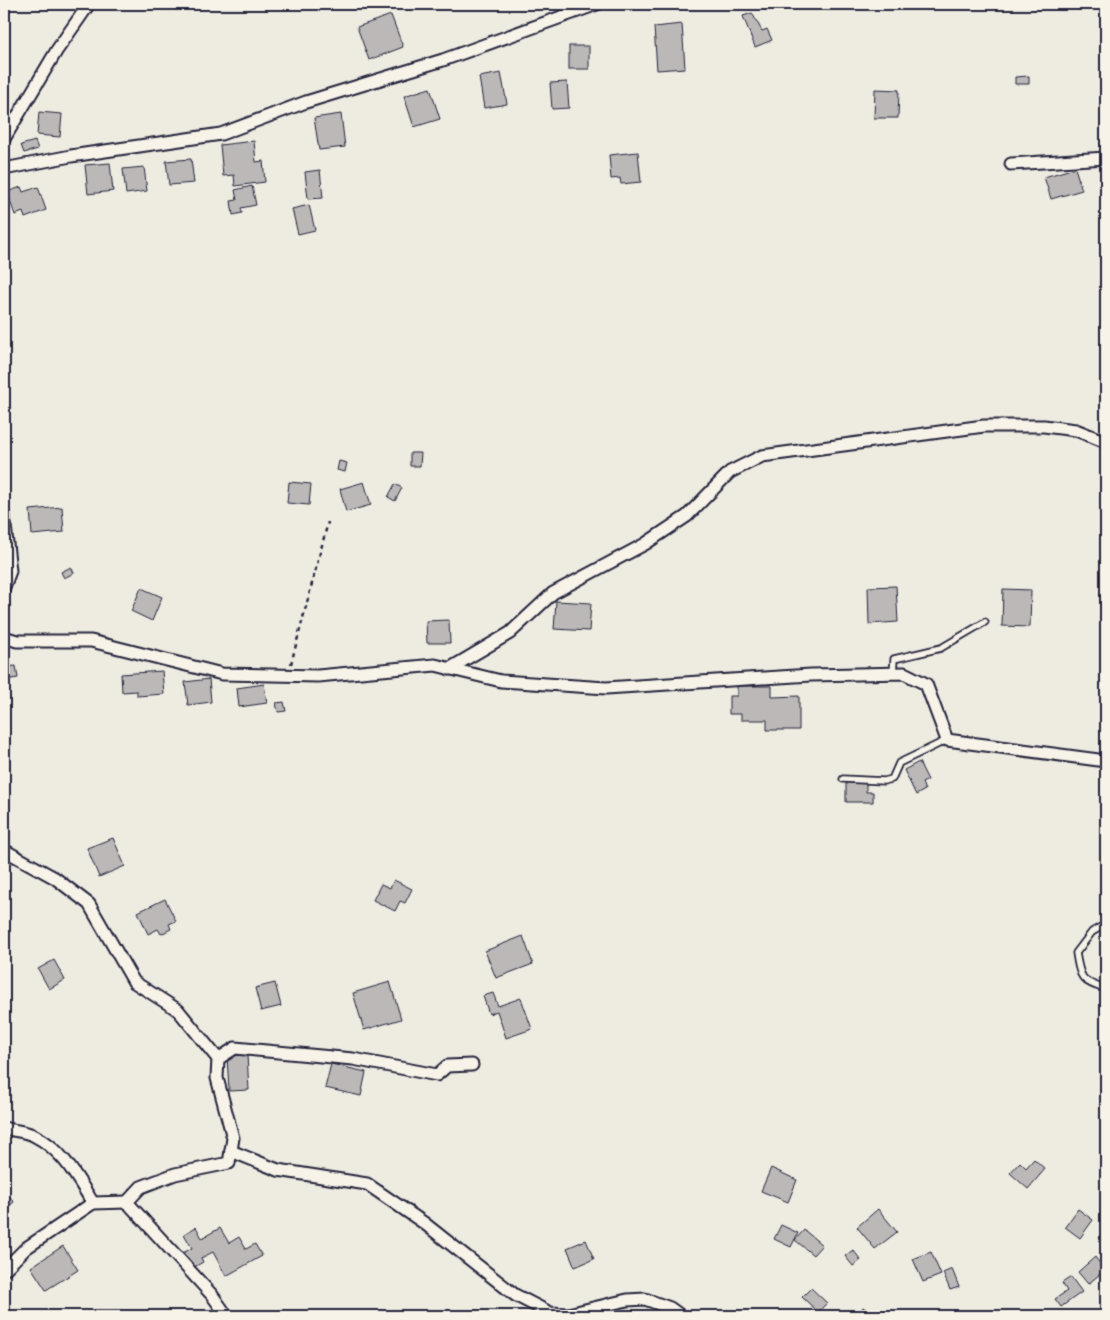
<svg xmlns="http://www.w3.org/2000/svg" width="1110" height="1320" font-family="Itim,sans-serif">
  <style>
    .building { fill: #bbb8b7; stroke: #22223b }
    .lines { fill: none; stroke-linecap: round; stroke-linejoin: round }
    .service-casing { stroke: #22223b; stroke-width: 9 }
    .minor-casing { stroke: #22223b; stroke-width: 15 }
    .path { stroke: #22223b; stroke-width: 2.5; stroke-dasharray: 4 4; stroke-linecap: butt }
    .service { stroke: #f7f3e8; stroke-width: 5.5 }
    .minor { stroke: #f7f3e8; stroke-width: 11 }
  </style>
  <rect width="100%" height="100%" fill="#eeebe1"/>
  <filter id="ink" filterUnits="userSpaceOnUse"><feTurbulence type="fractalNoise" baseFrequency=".02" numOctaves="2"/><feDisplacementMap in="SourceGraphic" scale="10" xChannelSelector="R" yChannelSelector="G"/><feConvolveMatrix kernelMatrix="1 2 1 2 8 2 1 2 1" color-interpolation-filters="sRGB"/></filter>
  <g filter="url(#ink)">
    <g class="building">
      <polygon points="752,13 762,31 767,29 772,40 755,47 743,16"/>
      <polygon points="391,15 403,47 369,60 357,27"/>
      <polygon points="682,24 685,68 657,70 654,27"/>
      <rect x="569" y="46" width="20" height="23"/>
      <polygon points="501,73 507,104 484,108 479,77"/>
      <polygon points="1029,76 1029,84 1015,84 1015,77"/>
      <polygon points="567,82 569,108 552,109 550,83"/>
      <polygon points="430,88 440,119 414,127 404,96"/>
      <polygon points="875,89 899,90 898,118 874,118"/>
      <polygon points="39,112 62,114 60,137 37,135"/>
      <polygon points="341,114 345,147 319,150 314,118"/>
      <polygon points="35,141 38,149 24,153 21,145"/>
      <polygon points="254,141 256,162 263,161 265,182 235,186 234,175 223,176 220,145"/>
      <polygon points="638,152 641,182 621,184 620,178 611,179 609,155"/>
      <polygon points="191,159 194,183 169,185 166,161"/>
      <polygon points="110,163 113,191 88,194 85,165"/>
      <polygon points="144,167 147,191 126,194 123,169"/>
      <polygon points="1075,168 1082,190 1051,199 1044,177"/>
      <polygon points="320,170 323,198 308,199 305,172"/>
      <polygon points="252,186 256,205 241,208 242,213 233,215 231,201 237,200 235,190"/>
      <polygon points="21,187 23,192 38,187 46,210 25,218 23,212 15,215 7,192"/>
      <polygon points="309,205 315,230 298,234 292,209"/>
      <polygon points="410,453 421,453 420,466 410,466"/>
      <polygon points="339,461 347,463 345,472 337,470"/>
      <polygon points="289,482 311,484 309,505 287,503"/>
      <polygon points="364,482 371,505 346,512 340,489"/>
      <polygon points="395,484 402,488 395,501 388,497"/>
      <polygon points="62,507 64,532 32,535 30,510"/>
      <polygon points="71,567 74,573 64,578 61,572"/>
      <polygon points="896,586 898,622 869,624 868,587"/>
      <polygon points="141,588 162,597 152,621 131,611"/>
      <polygon points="1003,589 1031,590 1030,627 1002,626"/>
      <polygon points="556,601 591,603 589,631 554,629"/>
      <polygon points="449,620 450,643 427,643 426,621"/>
      <polygon points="16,666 18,678 5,680 4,667"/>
      <polygon points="162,671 164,694 137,696 137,691 122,692 121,674"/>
      <polygon points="209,679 211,702 188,705 185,682"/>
      <polygon points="264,684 267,703 239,707 237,688"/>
      <polygon points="737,686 772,686 772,697 799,696 799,730 767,730 767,720 741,720 741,714 729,714 729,696 737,696"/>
      <polygon points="284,702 286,711 278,712 276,703"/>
      <polygon points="919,762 928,780 922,783 925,790 916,795 904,770"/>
      <polygon points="846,782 866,782 866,792 873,792 873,802 846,802"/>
      <polygon points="113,838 125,866 99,877 87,848"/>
      <polygon points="394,880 412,889 405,903 400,901 395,911 373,900 381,884 390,888"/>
      <polygon points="165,899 176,921 169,924 171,929 161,934 158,929 148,934 138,912"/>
      <polygon points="523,936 533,964 496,978 485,951"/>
      <polygon points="54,960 65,980 49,989 38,969"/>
      <polygon points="390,982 401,1019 364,1030 353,993"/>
      <polygon points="275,983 281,1006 261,1011 255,988"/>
      <polygon points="493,993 498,1006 521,998 532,1029 506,1038 497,1011 489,1014 483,996"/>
      <polygon points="247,1055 249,1090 229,1091 227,1056"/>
      <polygon points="331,1064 366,1072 361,1096 325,1088"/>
      <polygon points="1034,1159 1045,1169 1028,1189 1010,1173 1020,1162 1026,1168"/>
      <polygon points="771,1168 797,1180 788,1202 761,1191"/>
      <polygon points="4,1190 14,1202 4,1210"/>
      <polygon points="878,1209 897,1232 875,1249 857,1227"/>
      <polygon points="1078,1209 1093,1220 1080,1238 1065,1227"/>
      <polygon points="781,1225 798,1233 791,1247 774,1239"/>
      <polygon points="196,1227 202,1238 220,1228 229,1243 239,1237 246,1249 255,1244 262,1256 226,1276 213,1252 201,1258 203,1262 191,1269 183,1253 192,1248 184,1234"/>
      <polygon points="804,1230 822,1245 813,1255 795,1240"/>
      <polygon points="586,1240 594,1259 575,1267 567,1248"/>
      <polygon points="63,1246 78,1270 46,1290 31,1267"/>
      <polygon points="853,1250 861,1260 853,1266 845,1256"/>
      <polygon points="931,1252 941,1275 923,1282 913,1259"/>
      <polygon points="1095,1257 1105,1270 1088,1284 1078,1272"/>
      <polygon points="952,1269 959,1287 950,1290 943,1273"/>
      <polygon points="1071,1277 1082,1292 1061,1307 1055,1299 1067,1291 1062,1283"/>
      <polygon points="811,1288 827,1303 818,1312 802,1297"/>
      <polygon points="863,1307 874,1315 873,1316 856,1316"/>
    </g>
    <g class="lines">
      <g class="service-casing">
        <g id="service">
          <polyline points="893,674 894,659 941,648 985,622"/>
          <polyline points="843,779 884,781 892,779 899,763 947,740"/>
          <path d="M1106,924L1092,932L1076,953C1080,978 1081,982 1106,989"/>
        </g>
      </g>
      <g class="minor-casing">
        <g id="minor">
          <polyline points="4,139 57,50 89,4"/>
          <polyline points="1011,164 1106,158"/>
          <polyline points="4,169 71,156 221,134 306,102 443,60 597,4"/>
          <polyline points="4,516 10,571 4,587"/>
          <polyline points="4,637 17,641 91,641 222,674 318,676 435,665 501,681 606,688 811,675 904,673 926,684 947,740 1106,761"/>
          <polyline points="449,669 510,633 553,593 645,544 687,516 730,472 762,456 984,426 1044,426 1076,430 1106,442"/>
          <polyline points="4,850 55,878 89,904 134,982 178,1010 218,1059"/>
          <path d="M4,1128C13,1131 26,1131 35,1136C63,1150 77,1178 93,1203"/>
          <polyline points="231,1151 278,1170 367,1184 424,1223 515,1295 550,1313 568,1314 627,1300 645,1299 670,1308 681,1316"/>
          <polyline points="4,1270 26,1248 93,1203 127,1202"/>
          <polyline points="227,1316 212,1295 127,1202 141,1187 175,1174 229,1163 233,1138 217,1078 218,1059 235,1048 353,1059 437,1075 447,1066 472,1065"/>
        </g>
      </g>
      <polyline class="path" points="291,664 328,522"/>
      <use href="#service" class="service"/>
      <use href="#minor" class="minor"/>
    </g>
  </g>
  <rect width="1110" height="1320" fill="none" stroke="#f7f3e8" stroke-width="20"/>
  <rect x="10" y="10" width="1090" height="1300" fill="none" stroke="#22223b" stroke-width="2" filter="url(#ink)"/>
</svg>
